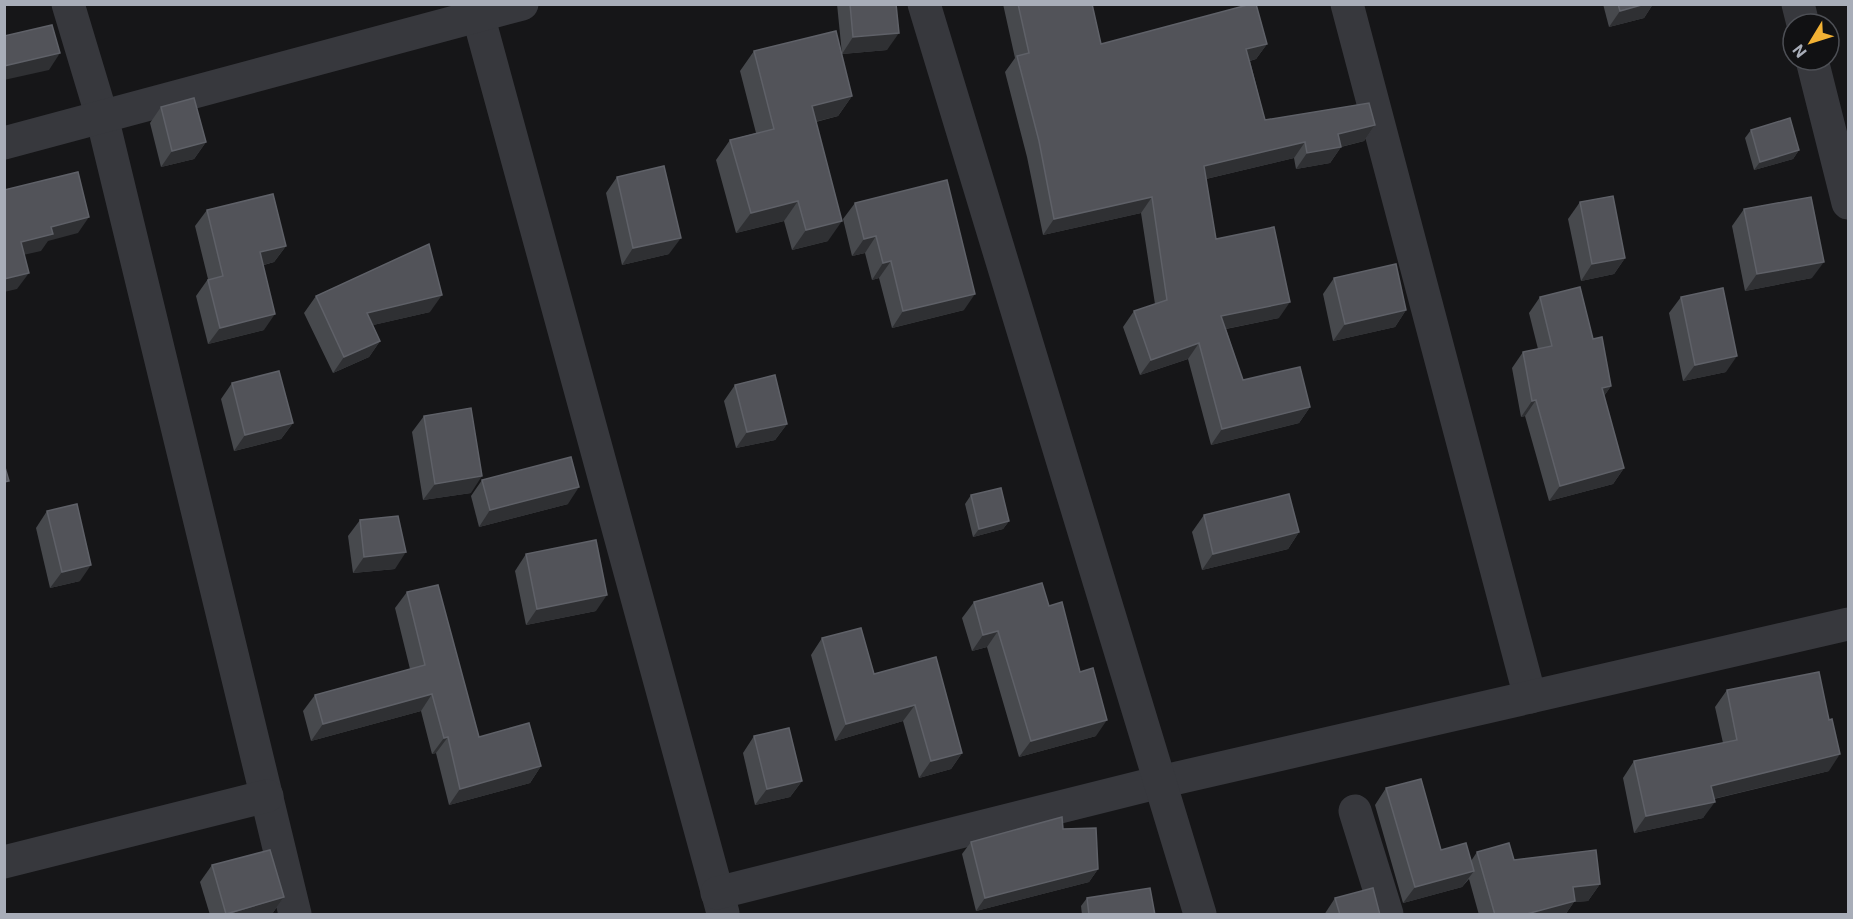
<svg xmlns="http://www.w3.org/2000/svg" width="1853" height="919" font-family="Roboto,sans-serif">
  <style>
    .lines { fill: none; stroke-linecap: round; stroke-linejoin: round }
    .minor { stroke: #37383d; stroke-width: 33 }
    .tertiary { stroke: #37383d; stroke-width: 33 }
    .wall { fill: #47494d }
    .shaded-wall { fill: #2f3033 }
    .building { fill: #525359; stroke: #5f6168; stroke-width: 1.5 }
  </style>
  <rect width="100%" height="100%" fill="#161618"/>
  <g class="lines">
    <g class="minor">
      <polyline points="68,4 102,117 295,914"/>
      <polyline points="475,4 723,913"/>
      <polyline points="1347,4 1530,697"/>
      <polyline points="1798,4 1803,24"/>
      <polyline points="1812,60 1848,203"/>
      <polyline points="4,143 522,4"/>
      <polyline points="1355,811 1387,914"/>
      <polyline points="4,862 267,796"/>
      <polyline points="717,893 1160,782 1848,624"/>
    </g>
    <polyline class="tertiary" points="924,4 1200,914"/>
  </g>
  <g class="wall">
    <polygon points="837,4 896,4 887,50 842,54"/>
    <polygon points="1003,4 1092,4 1101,44 1267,44 1256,59 1250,61 1265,120 1375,125 1364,141 1341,147 1330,163 1296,169 1294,158 1206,179 1216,239 1279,318 1226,329 1243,380 1310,407 1299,423 1211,445 1188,359 1140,375 1123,327 1134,311 1155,304 1141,213 1043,235 1027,157 1005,72 1015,58"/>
    <polygon points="1603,4 1653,4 1644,18 1609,27"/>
    <polygon points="754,51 852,96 838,116 816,122 828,241 792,250 784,221 736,233 716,160 730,140 756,133 740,71"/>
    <polygon points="161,107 206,142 194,159 161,167 150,123"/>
    <polygon points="1751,130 1799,150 1793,159 1754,170 1745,138"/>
    <polygon points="617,177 669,254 622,265 606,193"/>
    <polygon points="1580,202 1625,258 1614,274 1581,281 1568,219"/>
    <polygon points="855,203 964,310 892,328 879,278 872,280 865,253 852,256 843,219"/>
    <polygon points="1744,209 1812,278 1745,291 1732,226"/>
    <polygon points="207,210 286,246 274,262 264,265 264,330 208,344 196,296 208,279 195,226"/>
    <polygon points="1334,278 1406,310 1395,327 1333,341 1323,294"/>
    <polygon points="316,296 430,312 373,325 380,341 369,357 333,373 304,313"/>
    <polygon points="1540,297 1593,339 1611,386 1604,396 1624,468 1613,484 1549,501 1525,416 1521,417 1512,368 1523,352 1538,349 1529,313"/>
    <polygon points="1681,297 1726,372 1683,381 1669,313"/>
    <polygon points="232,383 293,423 281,439 234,451 221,399"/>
    <polygon points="735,385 787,424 775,440 736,448 724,401"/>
    <polygon points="424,416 471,493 423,500 412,432"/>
    <polygon points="482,480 568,504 479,527 471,496"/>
    <polygon points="971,495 1009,521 1003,529 973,537 965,504"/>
    <polygon points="47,511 80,581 50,588 36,528"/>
    <polygon points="1204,515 1299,532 1288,549 1202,570 1192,532"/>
    <polygon points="360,520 395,569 353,573 348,536"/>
    <polygon points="526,554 596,611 526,625 515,571"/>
    <polygon points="407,592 479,737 541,766 530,783 449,805 436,753 432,754 421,711 311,741 303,711 315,695 410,669 395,608"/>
    <polygon points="974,602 1049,606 1080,672 1096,736 1019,757 987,647 972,651 962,618"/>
    <polygon points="822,638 874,674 936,657 962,753 951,769 919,778 903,721 835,741 811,655"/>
    <polygon points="1727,690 1829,771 1714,799 1703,818 1634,833 1623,778 1634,761 1723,743 1715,707"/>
    <polygon points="754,736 802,781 790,797 755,805 743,753"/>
    <polygon points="1386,788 1441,850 1471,861 1477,852 1514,860 1600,884 1588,901 1574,902 1565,915 1479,915 1469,879 1462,887 1403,903 1375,805"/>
    <polygon points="1063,829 1098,869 1089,882 976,911 962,854 971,842"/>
    <polygon points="212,865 284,897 272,914 269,915 210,915 200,882"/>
    <polygon points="1087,898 1155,915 1082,915 1081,906"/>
    <polygon points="1335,898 1380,915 1324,915"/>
  </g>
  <g class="shaded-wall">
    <polygon points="1645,4 1653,4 1644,18 1609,27 1620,11"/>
    <polygon points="899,33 887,50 842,54 853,37"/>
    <polygon points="1267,44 1256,59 1235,65 1246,49"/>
    <polygon points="60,53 49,70 4,80 4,66"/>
    <polygon points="852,96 838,116 798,126 812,106"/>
    <polygon points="1375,125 1364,141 1332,149 1341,147 1330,163 1296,169 1307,153 1338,134"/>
    <polygon points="206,142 194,159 161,167 172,151"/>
    <polygon points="1305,142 1294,158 1193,182 1204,166"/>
    <polygon points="1799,150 1793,159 1754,170 1760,162"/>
    <polygon points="1152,197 1141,213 1043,235 1054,219"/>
    <polygon points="798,201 784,221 736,233 751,213"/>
    <polygon points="89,217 78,233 48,241 41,251 10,258 21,242 51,227"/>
    <polygon points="842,221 828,241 792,250 806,230"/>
    <polygon points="876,236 865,253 852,256 864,239"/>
    <polygon points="681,238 669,254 622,265 633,248"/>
    <polygon points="286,246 274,262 249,269 260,252"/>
    <polygon points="1625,258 1614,274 1581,281 1592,264"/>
    <polygon points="891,261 879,278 872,280 883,263"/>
    <polygon points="1824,262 1812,278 1745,291 1757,274"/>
    <polygon points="29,273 17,289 4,292 4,279"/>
    <polygon points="975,294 964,310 892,328 903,311"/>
    <polygon points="442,295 430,312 356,329 367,313"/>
    <polygon points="1290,302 1279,318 1210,332 1221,316"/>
    <polygon points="1406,310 1395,327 1333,341 1345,324"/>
    <polygon points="275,314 264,330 208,344 220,328"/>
    <polygon points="380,341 369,357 333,373 344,357"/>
    <polygon points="1199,343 1188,359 1140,375 1151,360"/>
    <polygon points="1737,356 1726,372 1683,381 1695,365"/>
    <polygon points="1611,386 1600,402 1602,388"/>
    <polygon points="1536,400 1525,416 1521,417 1532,401"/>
    <polygon points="1310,407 1299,423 1211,445 1222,429"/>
    <polygon points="293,423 281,439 234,451 245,435"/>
    <polygon points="787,424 775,440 736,448 747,432"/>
    <polygon points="1624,468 1613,484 1549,501 1560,486"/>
    <polygon points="482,476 471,493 423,500 435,484"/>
    <polygon points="579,487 568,504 479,527 490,510"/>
    <polygon points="1009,521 1003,529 973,537 979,529"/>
    <polygon points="1299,532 1288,549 1202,570 1213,554"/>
    <polygon points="406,552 395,569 353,573 364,557"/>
    <polygon points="91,565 80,581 50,588 62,572"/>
    <polygon points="607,595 596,611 526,625 537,609"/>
    <polygon points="998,631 987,647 972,651 983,635"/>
    <polygon points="432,694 421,711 311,741 323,724"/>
    <polygon points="915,705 903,721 835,741 846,724"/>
    <polygon points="1107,720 1096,736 1019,757 1031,741"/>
    <polygon points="448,737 436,753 432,754 444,738"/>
    <polygon points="962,753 951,769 919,778 931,761"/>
    <polygon points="1840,754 1829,771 1700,802 1711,786"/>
    <polygon points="541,766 530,783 449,805 460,789"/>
    <polygon points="802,781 790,797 755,805 767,789"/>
    <polygon points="1715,802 1703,818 1634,833 1646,816"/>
    <polygon points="1098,869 1089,882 976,911 985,898"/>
    <polygon points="1474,871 1462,887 1403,903 1415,887"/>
    <polygon points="1600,884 1588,901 1574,902 1565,915 1523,915 1573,887"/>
    <polygon points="284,897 272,914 269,915 226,915"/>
  </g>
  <g class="building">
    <polygon points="850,4 896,4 899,33 853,37"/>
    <polygon points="1018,4 1092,4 1101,44 1251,4 1256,4 1267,44 1246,49 1265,120 1369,103 1375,125 1338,134 1341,147 1307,153 1305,142 1204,166 1216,239 1274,227 1290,302 1221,316 1243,380 1300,367 1310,407 1222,429 1199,343 1151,360 1134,311 1167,300 1152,197 1054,219 1039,141 1017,56 1029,53"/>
    <polygon points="1618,4 1645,4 1620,11"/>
    <polygon points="52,25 60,53 4,66 4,36"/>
    <polygon points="836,31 852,96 812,106 842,221 806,230 798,201 751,213 730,140 774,129 754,51"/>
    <polygon points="194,98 206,142 172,151 161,107"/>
    <polygon points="1790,118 1799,150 1760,162 1751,130"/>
    <polygon points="664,166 681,238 633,248 617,177"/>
    <polygon points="78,172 89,217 51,227 53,234 21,242 29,273 4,279 4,190"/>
    <polygon points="947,180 975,294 903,311 891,261 883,263 876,236 864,239 855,203"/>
    <polygon points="273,194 286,246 260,252 275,314 220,328 208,280 223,276 207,210"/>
    <polygon points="1613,196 1625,258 1592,264 1580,202"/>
    <polygon points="1811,197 1824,262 1757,274 1744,209"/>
    <polygon points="429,244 442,295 367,313 380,341 344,357 316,296"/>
    <polygon points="1396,264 1406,310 1345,324 1334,278"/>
    <polygon points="1580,287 1593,339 1602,337 1611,386 1602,388 1624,468 1560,486 1536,400 1532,401 1523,352 1552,346 1540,297"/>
    <polygon points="1723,288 1737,356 1695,365 1681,297"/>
    <polygon points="279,371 293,423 245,435 232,383"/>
    <polygon points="775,375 787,424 747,432 735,385"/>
    <polygon points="471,408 482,476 435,484 424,416"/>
    <polygon points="571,457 579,487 490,510 482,480"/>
    <polygon points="4,464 9,481 4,482"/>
    <polygon points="1001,488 1009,521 979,529 971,495"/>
    <polygon points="1289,494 1299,532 1213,554 1204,515"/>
    <polygon points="77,504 91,565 62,572 47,511"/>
    <polygon points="398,516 406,552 364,557 360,520"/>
    <polygon points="596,540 607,595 537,609 526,554"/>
    <polygon points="1042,583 1049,606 1062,602 1080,672 1093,668 1107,720 1031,741 998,631 983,635 974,602"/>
    <polygon points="438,585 479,737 529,723 541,766 460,789 448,737 444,738 432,694 323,724 315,695 425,665 407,592"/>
    <polygon points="861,628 874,674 936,657 962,753 931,761 915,705 846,724 822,638"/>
    <polygon points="1819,672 1829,720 1832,719 1840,754 1711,786 1715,802 1646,816 1634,761 1737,740 1727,690"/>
    <polygon points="789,728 802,781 767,789 754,736"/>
    <polygon points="1421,779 1441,850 1466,843 1474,871 1415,887 1386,788"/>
    <polygon points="1062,817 1063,829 1096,828 1098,869 985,898 971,842"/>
    <polygon points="1509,843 1514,860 1596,850 1600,884 1573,887 1575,901 1523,915 1495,915 1477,852"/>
    <polygon points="270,850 284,897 226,914 212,865"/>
    <polygon points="1150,888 1155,915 1089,915 1087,898"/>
    <polygon points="1373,888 1380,915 1340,915 1335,898"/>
  </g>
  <rect width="1853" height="919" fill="none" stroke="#a8adb8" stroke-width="12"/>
  <g transform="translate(1811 42) rotate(232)"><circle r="28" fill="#111113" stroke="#4d4f55" stroke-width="1.5"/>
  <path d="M0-4.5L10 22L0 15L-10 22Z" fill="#f2b134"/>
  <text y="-9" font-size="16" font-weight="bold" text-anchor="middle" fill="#a8adb8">N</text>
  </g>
</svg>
